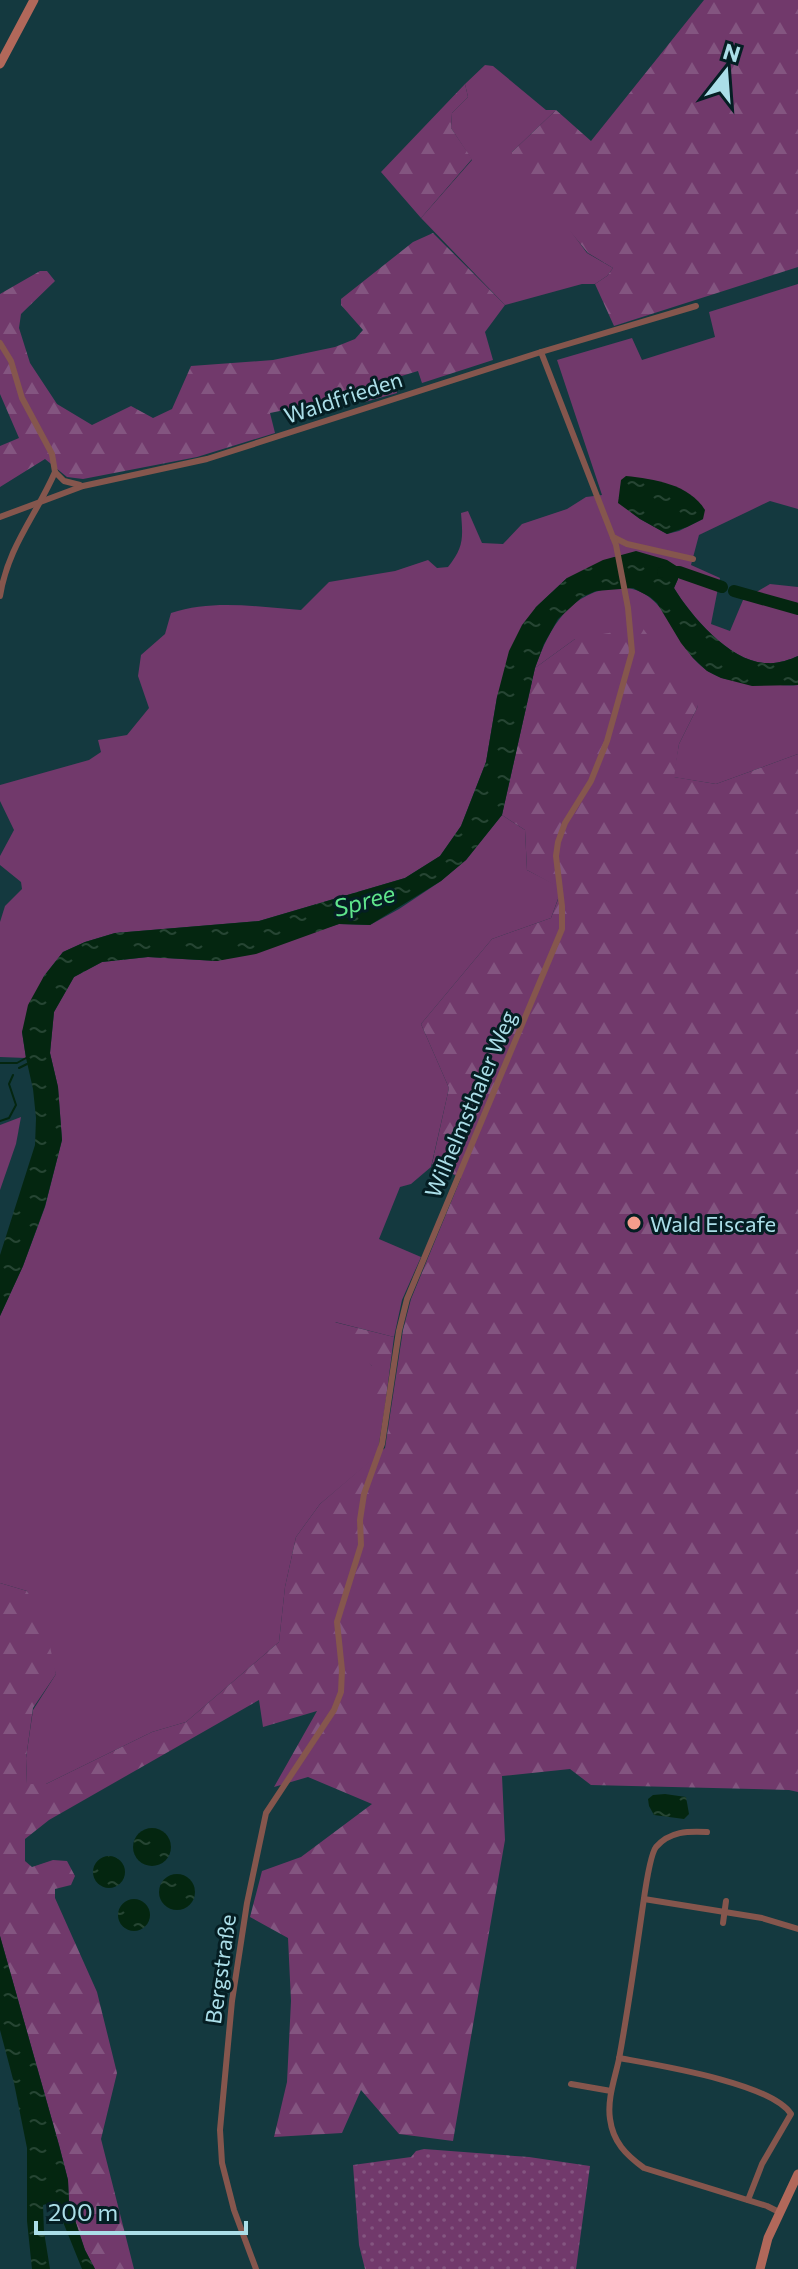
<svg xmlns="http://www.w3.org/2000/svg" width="798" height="2269" font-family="Commissioner,sans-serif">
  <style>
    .green { fill: #71396b; fill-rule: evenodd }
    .forest { fill: url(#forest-firs) }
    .garden { fill: url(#garden-dots) }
    .water { fill: url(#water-ripples) }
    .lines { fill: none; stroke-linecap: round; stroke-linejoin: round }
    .stream { stroke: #042610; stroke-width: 2 }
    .river { stroke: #042610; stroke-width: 12 }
    .street { stroke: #85564d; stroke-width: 6 }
    .secondary { stroke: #b1685a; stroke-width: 9 }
    .poi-dot { fill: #f49d8c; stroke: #051e23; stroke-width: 3 }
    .labels { text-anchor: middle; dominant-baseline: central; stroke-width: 6; stroke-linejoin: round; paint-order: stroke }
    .street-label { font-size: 22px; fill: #abdee8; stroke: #051e23 }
    .poi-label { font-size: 22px; fill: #abdee8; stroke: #051e23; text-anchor: start }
    .water-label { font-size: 24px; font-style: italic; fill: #5fe58b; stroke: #051e23 }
  </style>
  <defs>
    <pattern id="forest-firs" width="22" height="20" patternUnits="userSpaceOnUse" patternTransform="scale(2)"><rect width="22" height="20" fill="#71396b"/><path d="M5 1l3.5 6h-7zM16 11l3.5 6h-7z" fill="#835580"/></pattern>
    <pattern id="garden-dots" width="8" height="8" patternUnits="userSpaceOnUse" patternTransform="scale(2)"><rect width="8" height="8" fill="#71396b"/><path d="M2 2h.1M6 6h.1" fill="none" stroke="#835580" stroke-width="1.8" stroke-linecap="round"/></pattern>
    <pattern id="water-ripples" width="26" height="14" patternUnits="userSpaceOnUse" patternTransform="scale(2)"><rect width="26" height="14" fill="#042610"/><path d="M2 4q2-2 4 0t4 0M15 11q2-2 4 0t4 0" fill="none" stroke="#264533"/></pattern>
  </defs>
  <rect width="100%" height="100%" fill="#14393f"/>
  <g class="green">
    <polygon points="485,65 493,66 546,110 556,110 512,152 587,253 613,268 607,276 595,284 582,284 505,305 421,218 472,160 451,128 452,113 468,97 465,84"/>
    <path d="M798,284V509L770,501L699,535L691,565L720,578L711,624L730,631L743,600L770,584L798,587V656C789,660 777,664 767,663C731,663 691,616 674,588L678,579L567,578L536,607L497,697L486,762L461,826L440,856L405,878L259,921L115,933L85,942L63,952L44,976L22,1032L26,1058L0,1057V922L5,906L22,889L21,882L0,865V856L14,830L0,801V785L89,760L101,752L98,740L127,735L149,708L138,676L141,655L165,634L171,613C213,599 258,607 301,610L329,582L395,571L428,560L437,568L448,567C464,547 463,538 461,513L468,511L482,543L503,544L522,524L567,509L586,497L602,495L557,360L632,338L642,360L715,337L709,312ZM618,502L703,519L679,531L667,534L640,519Z"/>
    <path d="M619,587C675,589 669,654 717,676C728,681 742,681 754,682C768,683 784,687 798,685V754L716,784L673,777L679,744L698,706L575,639L535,668C550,626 570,591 619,587Z"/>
    <polygon points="502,815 525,830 527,870 562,888 551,918 492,939 421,1024 449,1088 431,1167 411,1184 400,1187 379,1239 421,1257 402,1300 394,1337 335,1322 372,1366 385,1406 377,1456 320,1504 296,1537 285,1587 279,1642 186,1722 152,1732 46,1784 27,1784 26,1758 33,1710 56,1674 27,1591 0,1583 0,1316 23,1266 45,1207 62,1140 58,1087 50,1053 54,1012 74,977 102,962 148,957 217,961 339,924 370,925 399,909 441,881 466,860"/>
    <polygon points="21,1117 16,1144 0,1190 0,1125"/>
  </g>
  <g class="forest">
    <polygon points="704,0 798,0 798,267 614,326 595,284 607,276 613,268 588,253 512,161 512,152 556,110 591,141"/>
    <polygon points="465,84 468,97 452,113 451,128 472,159 421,218 381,172"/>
    <polygon points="433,233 505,305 485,332 493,360 422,383 418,371 395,378 397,393 365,402 358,395 270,413 275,433 197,457 83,479 67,477 45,459 0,487 0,446 19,438 0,394 0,294 40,271 47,271 55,281 21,314 19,328 30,363 57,404 92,425 131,406 153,418 172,409 191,366 273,360 335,347 355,339 363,330 341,305 341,299 413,242"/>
    <polygon points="642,627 698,706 679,744 674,777 716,784 798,754 798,1792 789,1790 591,1785 570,1769 502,1776 505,1840 453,2141 399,2134 361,2090 342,2133 274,2137 287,2082 291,2001 288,1938 250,1917 262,1871 301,1857 372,1804 308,1777 274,1787 317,1711 263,1727 259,1700 49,1820 25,1839 25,1861 32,1867 53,1860 67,1861 75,1876 71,1885 55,1889 55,1898 97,1992 117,2073 101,2139 134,2269 95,2269 85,2250 69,2202 68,2180 59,2145 0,1936 0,1583 27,1591 45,1624 56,1674 33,1708 26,1758 27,1784 46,1784 152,1732 186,1722 279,1642 285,1587 296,1537 320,1504 385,1448 403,1330 411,1299 461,1178 432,1164 449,1088 421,1024 492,939 551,918 562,889 527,870 525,830 502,815 535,668 575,639"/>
    <polygon points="334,1322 394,1337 385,1406 367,1386 372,1366 331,1332"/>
  </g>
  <polygon class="garden" points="424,2149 529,2157 590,2166 576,2269 365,2269 359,2245 353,2165 411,2157 416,2151"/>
  <g class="water">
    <path d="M626,476C654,479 689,484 705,510L703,519L687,527L667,534L640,519L618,503L621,480Z"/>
    <path d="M636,551L667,560L678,567V579L674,588C691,616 731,663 767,663C777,664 789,660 798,656V685L752,686L721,678L707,671L693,658L681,643L657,603L650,597L633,588L596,591L582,597L558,619L544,644L535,668L502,815L466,860L441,881L370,925L339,924L256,954L217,961L148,957L102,962L74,977L54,1012L50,1053L58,1087L62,1140L45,1206L23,1266L0,1316V1255L35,1145L36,1118L33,1089L26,1058L22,1032L28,1005L44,976L63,952L85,942L115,933L259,921L405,878L440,856L461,826L486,762L497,697L509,651L522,625L536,607L567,578L603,560Z"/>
    <polygon points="665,1794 686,1797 689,1814 684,1819 654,1815 649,1806 648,1799 653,1795"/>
    <circle cx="152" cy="1847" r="19"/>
    <circle cx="109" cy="1872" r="16"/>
    <circle cx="177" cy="1892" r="18"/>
    <circle cx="134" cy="1915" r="16"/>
    <polygon points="0,1936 59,2145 68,2180 69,2202 85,2250 95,2269 82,2269 57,2207 50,2203 43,2205 44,2232 50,2269 32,2269 27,2221 27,2148 14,2083 0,2030"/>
  </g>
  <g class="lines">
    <g class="stream">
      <polyline points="0,1063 17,1063 26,1058"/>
      <polyline points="19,1068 27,1064"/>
      <polyline points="0,1121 9,1118 16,1105 9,1084 13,1075"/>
    </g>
    <g class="river">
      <polyline points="663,572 679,572 722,587"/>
      <polyline points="734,591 798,609"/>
    </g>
    <g class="street">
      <polyline points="0,343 11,361 22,398 52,454 55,472 64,481 80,485"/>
      <polyline points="0,517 83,486 207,459 541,352 696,306"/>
      <polyline points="613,537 627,544 693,559"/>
      <path d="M0,596C8,546 36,516 55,472"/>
      <path d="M707,1832C688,1831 670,1831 656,1847C649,1856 644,1899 642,1912C635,1961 628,2010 619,2059C615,2078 607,2099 610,2119C613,2142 626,2155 644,2168L767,2206L779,2212"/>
      <polyline points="644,1899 762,1918 798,1929"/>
      <polyline points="723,1923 726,1901"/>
      <path d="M619,2058C657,2065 771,2083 791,2114L762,2164L748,2200"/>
      <polyline points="571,2084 611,2091"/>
      <polyline points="256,2269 234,2210 222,2163 220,2130 232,2001 247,1903 266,1813 334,1710 341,1692 342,1670 337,1622 361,1545 360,1520 364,1494 382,1444 399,1331 407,1299 562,929 562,906 556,856 558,842 565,823 591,781 607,741 632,652 628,608 616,545 541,352"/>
    </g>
    <g class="secondary">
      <polyline points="0,64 34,0"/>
      <polyline points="760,2269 768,2238 798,2174"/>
    </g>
  </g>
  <circle class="poi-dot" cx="634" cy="1223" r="8"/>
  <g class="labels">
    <g class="street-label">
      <text transform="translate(343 397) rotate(-18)">Waldfrieden</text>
      <text transform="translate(470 1104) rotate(-67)">Wilhelmsthaler Weg</text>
      <text transform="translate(220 1969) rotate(-82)">Bergstraße</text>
    </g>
    <g class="poi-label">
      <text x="650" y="1223">Wald Eiscafe</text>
    </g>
    <g class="water-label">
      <text transform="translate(364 900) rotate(-15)">Spree</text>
    </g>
  </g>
  <g transform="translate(726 72) rotate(17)" stroke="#051e23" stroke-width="6" paint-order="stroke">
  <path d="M0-6L14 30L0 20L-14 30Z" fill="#abdee8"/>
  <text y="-12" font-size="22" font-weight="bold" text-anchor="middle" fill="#abdee8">N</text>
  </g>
  <path d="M36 2221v12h210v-12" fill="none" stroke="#abdee8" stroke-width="4"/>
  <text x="48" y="2221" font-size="24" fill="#abdee8" stroke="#051e23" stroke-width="6" paint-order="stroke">200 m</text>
</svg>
